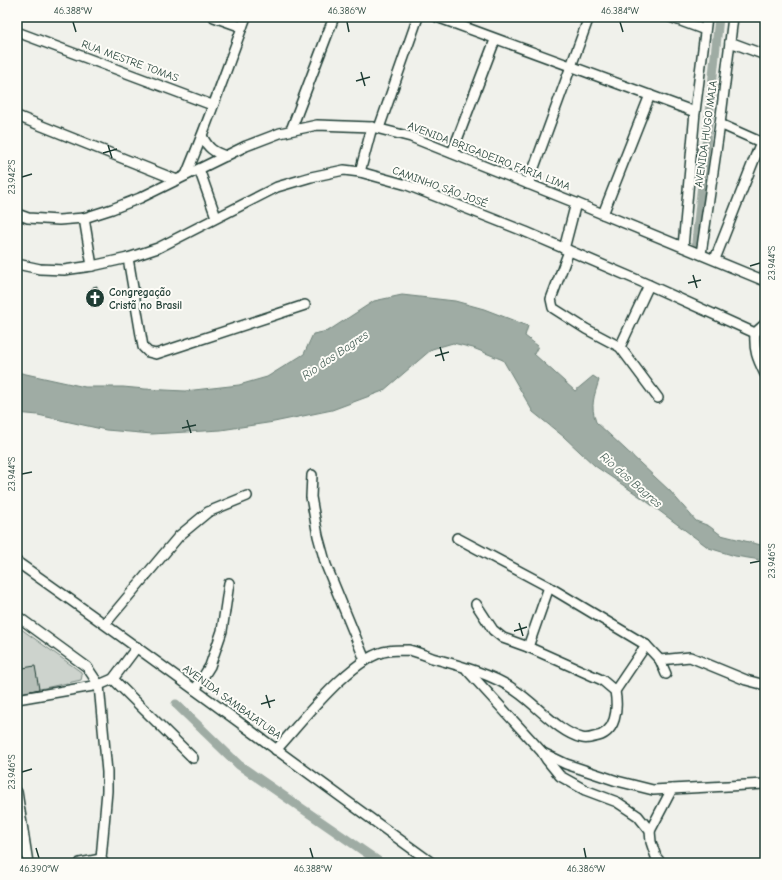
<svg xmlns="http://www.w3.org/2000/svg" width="782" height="880" font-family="'Comic Neue',sans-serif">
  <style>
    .green { fill: #cdd3cd; stroke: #768880 }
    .water { fill: #9faca4; stroke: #6c8077 }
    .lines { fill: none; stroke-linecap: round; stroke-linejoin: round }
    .canal { stroke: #9faca4; stroke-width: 9 }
    .building { fill: #b6bfb8; stroke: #1f3d34 }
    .minor-casing { stroke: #1f3d34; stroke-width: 12 }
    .minor { stroke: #fdfcf7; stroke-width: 9 }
    .ticks { fill: none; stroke: #1f3d34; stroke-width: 1.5 }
    .labels { text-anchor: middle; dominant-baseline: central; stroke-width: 4; stroke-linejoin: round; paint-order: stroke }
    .street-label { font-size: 11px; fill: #1f3d34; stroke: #fdfcf7 }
    .poi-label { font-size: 11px; font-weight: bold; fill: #1f3d34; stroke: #fdfcf7; text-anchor: start }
    .water-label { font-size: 12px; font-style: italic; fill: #455e56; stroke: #fdfcf7 }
    .neatline { fill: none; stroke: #1f3d34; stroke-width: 1.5 }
    .ticks-label { font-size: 10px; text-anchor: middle; fill: #1f3d34 }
  </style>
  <rect width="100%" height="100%" fill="#f0f1eb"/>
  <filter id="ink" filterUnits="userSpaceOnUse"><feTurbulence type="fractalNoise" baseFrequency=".025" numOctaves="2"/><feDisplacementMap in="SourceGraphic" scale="8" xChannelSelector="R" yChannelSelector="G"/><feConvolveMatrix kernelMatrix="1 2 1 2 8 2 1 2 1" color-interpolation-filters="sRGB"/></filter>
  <g filter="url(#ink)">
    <polygon class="green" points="17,626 81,672 82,676 81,680 17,694"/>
    <path class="water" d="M402,295L455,301L484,309L528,326L525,336L538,346L534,354L575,391L593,376L599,380C594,397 590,405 596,422L670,491L696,521L709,526L721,535L765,546V566L761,560L735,556L709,548L642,498L595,466L564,437L533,412L503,360L473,348L453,343L432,349L383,391L332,410L274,422L221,430L152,434L106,430L38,415L17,413V372L85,387H123L145,389L185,391L239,385L267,377L304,354L313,334L328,331L374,301Z"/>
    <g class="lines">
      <g class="canal">
        <polyline points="696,242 719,17"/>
        <polyline points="176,704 239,765 381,863"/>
      </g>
    </g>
    <g class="building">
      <polygon points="97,286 97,289 99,289 99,306 91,306 91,289 93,289 93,287"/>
      <polygon points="35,666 39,689 17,694 17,669"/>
    </g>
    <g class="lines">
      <g class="minor-casing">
        <g id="minor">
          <polyline points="214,17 242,27"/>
          <polyline points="437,17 695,112"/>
          <polyline points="670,17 705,30"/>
          <polyline points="17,32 212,105"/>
          <polyline points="730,42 765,55"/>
          <polyline points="17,116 177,180"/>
          <polyline points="720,124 765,144"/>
          <polyline points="379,128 418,17"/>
          <polyline points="291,130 334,17"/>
          <path d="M202,136C208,148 213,152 226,156"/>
          <polyline points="452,153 495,40"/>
          <polyline points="199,169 216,217"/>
          <polyline points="360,172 372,127"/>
          <path d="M186,175C208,123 226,70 246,17"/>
          <polyline points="528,184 589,17"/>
          <polyline points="17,214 28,218 59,220 84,218 112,209 140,198 246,146 280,133 317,125 372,127 411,137 576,203 765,281"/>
          <polyline points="603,214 650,95"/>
          <polyline points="84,218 92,266"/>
          <polyline points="683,247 695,112 707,17"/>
          <polyline points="564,249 576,203"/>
          <polyline points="569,251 551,299 553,308 586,329 620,347 658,398"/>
          <polyline points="701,254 720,124 733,17"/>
          <polyline points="128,258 143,347 148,352 156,354 305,305"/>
          <polyline points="715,259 761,142"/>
          <polyline points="17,264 40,269 64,270 92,266 128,258 158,248 277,187 311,177 344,170 360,172 407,185 526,232 649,285 755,333"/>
          <path d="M765,324L755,333C754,351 757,358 765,374"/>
          <polyline points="620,347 649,285"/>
          <polyline points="312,475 311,497 318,536 326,565 365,660"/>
          <polyline points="457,538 549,587 646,645 660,660 666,674"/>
          <path d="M17,562C157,660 293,763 432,863"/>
          <polyline points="17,616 87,667 99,685 107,772 107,791 101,859 104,863"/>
          <polyline points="105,624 179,536 208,512 247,496"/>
          <polyline points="528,647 549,587"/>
          <polyline points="660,660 690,657 746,680 765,685"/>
          <polyline points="467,670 542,752 547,760 560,776 585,790 617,802 638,816 650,831 651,842 656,857 661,863"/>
          <polyline points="113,679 193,758"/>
          <polyline points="195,690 210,666 222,631 229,583"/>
          <polyline points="615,691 646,645"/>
          <polyline points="17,699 99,685 113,679 137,647"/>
          <path d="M276,750C300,724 353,655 388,651C394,650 403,650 409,650C417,652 425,655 432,658C458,665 495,675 516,691C537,705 558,732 582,738C586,739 591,738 594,737C617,734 618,708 615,691L602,680L528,647L503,638L493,630L476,604"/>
          <polyline points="543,753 566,764 617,781 653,790 765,784"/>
          <polyline points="17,792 28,863"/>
          <polyline points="650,831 672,789"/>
          <polyline points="80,863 101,859"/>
        </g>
      </g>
      <use href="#minor" class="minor"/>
    </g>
  </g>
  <path class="ticks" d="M73,22L76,32M347,22L349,32M620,22L623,32M361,72L365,86M356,81L370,77M108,145L112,158M103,153L117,149M22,177L32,174M750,266L760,263M693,275L697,288M688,283L701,280M440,347L444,361M435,356L449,352M187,420L191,433M182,428L196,425M22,474L32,472M750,563L760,561M519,623L523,636M514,631L527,627M266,695L270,708M261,704L275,700M22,772L32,769M36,848L39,858M310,848L313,858M584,848L586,858"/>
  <defs>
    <g id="church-disc" transform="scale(1)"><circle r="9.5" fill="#1f3d34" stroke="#fdfcf7"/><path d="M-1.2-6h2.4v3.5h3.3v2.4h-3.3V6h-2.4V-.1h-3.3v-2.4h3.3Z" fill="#fff"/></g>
  </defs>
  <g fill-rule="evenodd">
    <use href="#church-disc" x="95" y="298"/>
  </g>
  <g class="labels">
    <g class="street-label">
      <text transform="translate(130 61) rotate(20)">RUA MESTRE TOMAS</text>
      <text transform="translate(706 134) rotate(-82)">AVENIDA HUGO MAIA</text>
      <text transform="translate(489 156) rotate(21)">AVENIDA BRIGADEIRO FARIA LIMA</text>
      <text transform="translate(440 187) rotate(20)">CAMINHO SÃO JOSÉ</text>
      <text transform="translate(232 702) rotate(36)">AVENIDA SAMBAIATUBA</text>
    </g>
    <g class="poi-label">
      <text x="109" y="292">Congregação<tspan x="109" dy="13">Cristã no Brasil</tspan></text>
    </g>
    <g class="water-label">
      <text transform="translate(335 355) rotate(-34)">Rio dos Bagres</text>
      <text transform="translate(631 480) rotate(41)">Rio dos Bagres</text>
    </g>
  </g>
  <rect width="782" height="880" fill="none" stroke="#fdfcf7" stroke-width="44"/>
  <rect x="22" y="22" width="738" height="836" class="neatline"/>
  <g class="ticks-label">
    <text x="73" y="14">46.388°W</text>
    <text x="347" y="14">46.386°W</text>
    <text x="620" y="14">46.384°W</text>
    <text transform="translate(11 177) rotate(-90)" y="4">23.942°S</text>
    <text transform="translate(771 263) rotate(-90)" y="4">23.944°S</text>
    <text transform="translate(11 474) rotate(-90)" y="4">23.944°S</text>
    <text transform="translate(771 561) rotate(-90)" y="4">23.946°S</text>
    <text transform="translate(11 772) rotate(-90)" y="4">23.946°S</text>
    <text x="39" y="872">46.390°W</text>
    <text x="313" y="872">46.388°W</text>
    <text x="586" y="872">46.386°W</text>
  </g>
</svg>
